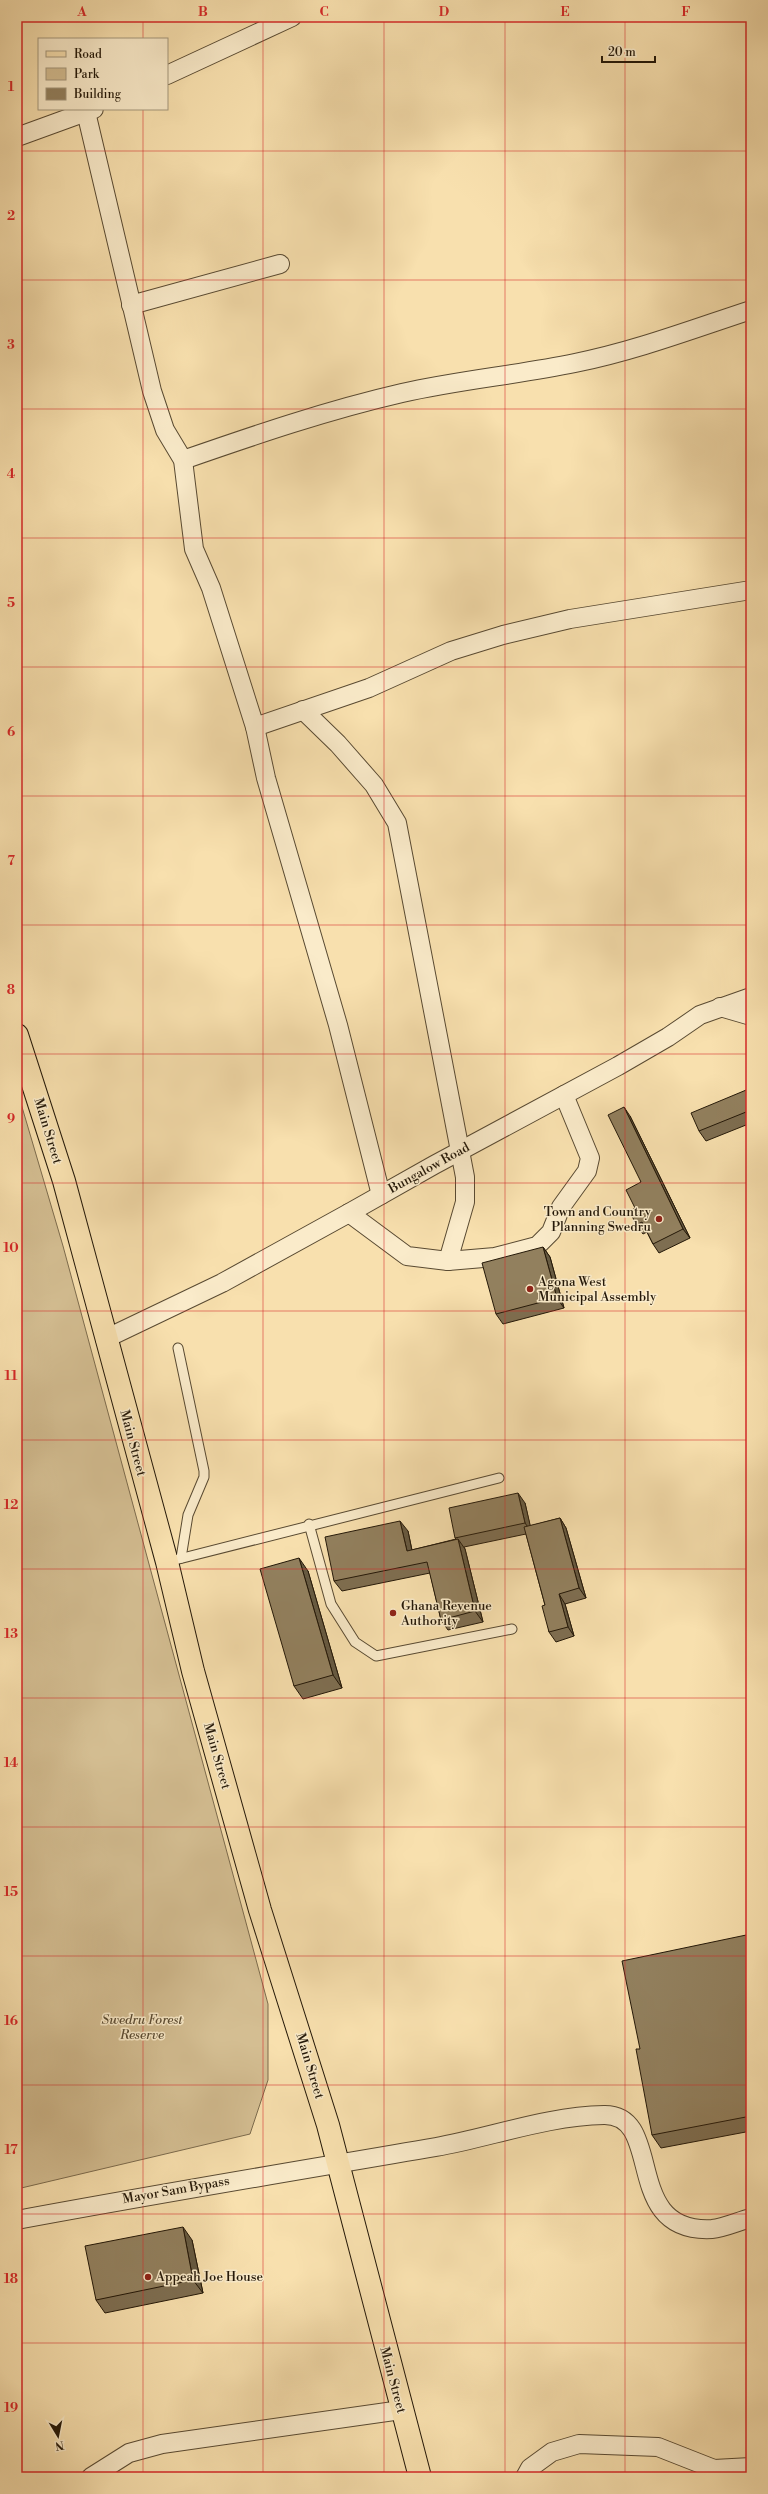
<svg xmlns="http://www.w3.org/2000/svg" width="768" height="2494" font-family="'Libre Bodoni',serif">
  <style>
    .green { fill: #d4be92; stroke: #7c6b4d }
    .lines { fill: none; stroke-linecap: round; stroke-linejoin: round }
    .service-casing { stroke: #594a32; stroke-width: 11 }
    .minor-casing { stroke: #594a32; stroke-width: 20 }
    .primary-casing { stroke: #241808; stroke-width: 24 }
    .service { stroke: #faebca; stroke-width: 9 }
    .minor { stroke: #faebca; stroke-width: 18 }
    .primary { stroke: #f8e0ae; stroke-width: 22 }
    .wall { fill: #7e6e51; stroke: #241808 }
    .shaded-wall { fill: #665a42; stroke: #241808 }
    .building { fill: #92805e; stroke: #241808 }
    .grid { fill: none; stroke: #d62828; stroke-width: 1; stroke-opacity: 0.55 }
    .poi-dot { fill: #8f2418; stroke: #faebca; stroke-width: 1.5 }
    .labels { text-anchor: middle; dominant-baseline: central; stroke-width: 3; stroke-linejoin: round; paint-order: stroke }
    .street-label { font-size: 13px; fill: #241808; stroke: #faebca }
    .poi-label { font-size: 13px; fill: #241808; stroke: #faebca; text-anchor: start }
    .park-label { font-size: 13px; font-style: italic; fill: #594a31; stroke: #faebca }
    .neatline { fill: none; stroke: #d62828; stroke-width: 1.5 }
    .grid-label { font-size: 13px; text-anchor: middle; font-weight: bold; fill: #d62828 }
  </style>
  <rect width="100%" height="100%" fill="#f8e0ae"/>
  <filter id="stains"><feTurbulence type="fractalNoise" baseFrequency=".005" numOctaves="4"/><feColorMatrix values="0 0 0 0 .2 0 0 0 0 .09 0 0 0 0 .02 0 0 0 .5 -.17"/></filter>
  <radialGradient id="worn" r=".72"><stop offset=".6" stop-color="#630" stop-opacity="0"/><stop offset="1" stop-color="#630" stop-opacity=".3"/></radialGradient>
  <polygon class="green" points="17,1090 63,1246 268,2004 268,2080 250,2134 17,2189"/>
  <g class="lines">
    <g class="service-casing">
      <g id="service">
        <polyline points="178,1348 204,1471 204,1477 188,1515 181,1558"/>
        <polyline points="309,1524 331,1604 355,1642 376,1656 512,1629"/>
        <polyline points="167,1562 499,1478"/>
      </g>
    </g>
    <g class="minor-casing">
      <g id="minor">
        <polyline points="167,75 292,17"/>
        <polyline points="86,112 152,391 165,430 183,460 194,549 211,588 255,727 266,778 338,1025 381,1195"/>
        <polyline points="17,137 94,109"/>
        <polyline points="131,305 280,264"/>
        <path d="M183,460C255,435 328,410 402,393C459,380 517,375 575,363C635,351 693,329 751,310"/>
        <polyline points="303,710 338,744 374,785 397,823 465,1177 465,1202 448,1261"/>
        <polyline points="255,727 369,688 451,651 503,635 570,619 751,590"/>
        <polyline points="720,1007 751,1016"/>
        <polyline points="349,1213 407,1256 448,1261 495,1257 537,1246 551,1232 561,1207 587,1171 590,1158 564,1095"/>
        <polyline points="105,1339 222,1283 349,1213 434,1165 618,1066 668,1037 700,1015 751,997"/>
        <path d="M17,2220C156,2194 296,2171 436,2147C491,2137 548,2116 604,2115C666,2114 620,2234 712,2229C724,2228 739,2221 751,2218"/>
        <polyline points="91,2477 129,2453 162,2444 401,2410"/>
        <polyline points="525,2477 530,2468 552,2452 579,2444 658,2447 714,2469 751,2467"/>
      </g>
    </g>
    <g class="primary-casing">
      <polyline id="primary" points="17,1035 64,1181 167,1562 193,1671 260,1910 328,2125 420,2477"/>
    </g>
    <use href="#service" class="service"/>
    <use href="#minor" class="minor"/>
    <use href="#primary" class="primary"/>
  </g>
  <g class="wall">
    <polygon points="751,1088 751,1123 706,1141 699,1131"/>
    <polygon points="630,1116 690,1238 659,1253 653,1244 647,1232 643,1234 636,1225 635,1208 641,1182"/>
    <polygon points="543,1247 550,1257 564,1308 503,1324 496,1314"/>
    <polygon points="525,1503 530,1526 560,1518 566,1528 586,1598 565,1604 574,1636 556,1642 549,1632 545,1605 526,1534 464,1547 465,1549 483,1622 448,1630 441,1620 430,1573 342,1591 334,1581 408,1531 412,1550 456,1539 455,1538"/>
    <polygon points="308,1571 342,1688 303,1699 294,1686"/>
    <polygon points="751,1934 751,2131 661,2148 652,2135"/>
    <polygon points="192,2240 203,2293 105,2313 96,2300"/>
  </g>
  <g class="shaded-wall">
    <polygon points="624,1107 630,1116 690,1238 683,1229"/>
    <polygon points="543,1247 550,1257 564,1308 557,1298"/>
    <polygon points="518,1493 525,1503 532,1533 525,1523"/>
    <polygon points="560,1518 566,1528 586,1598 579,1588"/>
    <polygon points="400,1521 408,1531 414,1561 407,1551"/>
    <polygon points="458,1539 465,1549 483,1622 475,1611"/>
    <polygon points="299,1558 308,1571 342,1688 333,1675"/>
    <polygon points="559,1594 565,1604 574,1636 568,1627"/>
    <polygon points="183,2227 192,2240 203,2293 193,2280"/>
  </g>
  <g class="building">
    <polygon points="751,1088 751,1110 699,1131 691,1113"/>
    <polygon points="624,1107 683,1229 653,1244 642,1222 636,1225 630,1211 635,1208 626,1190 641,1182 608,1115"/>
    <polygon points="543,1247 557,1298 496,1314 482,1263"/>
    <polygon points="518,1493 525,1523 455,1538 449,1508"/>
    <polygon points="560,1518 579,1588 559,1594 568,1627 549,1632 542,1606 545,1605 524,1527"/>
    <polygon points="400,1521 407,1551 458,1539 475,1611 441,1620 427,1562 334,1581 325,1537"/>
    <polygon points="299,1558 333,1675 294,1686 260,1569"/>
    <polygon points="751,1934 751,2116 652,2135 636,2049 640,2049 622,1961"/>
    <polygon points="183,2227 193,2280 96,2300 85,2246"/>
  </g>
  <path class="grid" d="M143,17V39M263,17V2477M384,17V2477M505,17V2477M625,17V2477M143,109V2477M17,151H751M17,280H751M17,409H751M17,538H751M17,667H751M17,796H751M17,925H751M17,1054H751M17,1183H751M17,1311H751M17,1440H751M17,1569H751M17,1698H751M17,1827H751M17,1956H751M17,2085H751M17,2214H751M17,2343H751"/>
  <g class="poi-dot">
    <circle cx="659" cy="1219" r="4"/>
    <circle cx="530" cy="1289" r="4"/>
    <circle cx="393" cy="1613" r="4"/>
    <circle cx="148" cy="2277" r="4"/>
  </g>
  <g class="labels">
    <g class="street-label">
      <text transform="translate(48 1131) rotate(73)">Main Street</text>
      <text transform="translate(429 1168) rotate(-29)">Bungalow Road</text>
      <text transform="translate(133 1443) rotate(75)">Main Street</text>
      <text transform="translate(217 1756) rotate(74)">Main Street</text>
      <text transform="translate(310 2066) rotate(73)">Main Street</text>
      <text transform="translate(176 2190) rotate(-10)">Mayor Sam Bypass</text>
      <text transform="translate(393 2380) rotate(75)">Main Street</text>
    </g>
    <g class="poi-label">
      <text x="651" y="1212" text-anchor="end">Town and Country<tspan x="651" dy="15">Planning Swedru</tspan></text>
      <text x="538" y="1282">Agona West<tspan x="538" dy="15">Municipal Assembly</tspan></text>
      <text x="401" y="1606">Ghana Revenue<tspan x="401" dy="15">Authority</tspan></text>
      <text x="156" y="2277">Appeah Joe House</text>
    </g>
    <g class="park-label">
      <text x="142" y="2020">Swedru Forest<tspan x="142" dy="15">Reserve</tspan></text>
    </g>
  </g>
  <rect width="768" height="2494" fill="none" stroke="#f8e0ae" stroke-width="44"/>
  <rect x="38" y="38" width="130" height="72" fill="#faebca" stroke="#a4977c"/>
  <rect x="46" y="51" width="20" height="6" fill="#f8e0ae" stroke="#a4977c"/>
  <text x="74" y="58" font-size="12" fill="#241808">Road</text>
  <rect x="46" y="68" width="20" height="12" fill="#d4be92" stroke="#a4977c"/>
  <text x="74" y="78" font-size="12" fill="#241808">Park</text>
  <rect x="46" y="88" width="20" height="12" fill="#92805e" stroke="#a4977c"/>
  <text x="74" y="98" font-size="12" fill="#241808">Building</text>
  <g transform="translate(58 2436) rotate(170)" stroke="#faebca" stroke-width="3" paint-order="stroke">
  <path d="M0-3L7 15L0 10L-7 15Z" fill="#241808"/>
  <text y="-6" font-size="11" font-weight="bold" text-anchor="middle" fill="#241808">N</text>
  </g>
  <path d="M602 56v6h53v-6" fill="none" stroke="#241808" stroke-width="2"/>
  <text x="608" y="56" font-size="12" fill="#241808" stroke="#faebca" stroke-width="3" paint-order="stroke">20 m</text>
  <rect x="22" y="22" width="724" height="2450" class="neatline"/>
  <g class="grid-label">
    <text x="82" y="16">A</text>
    <text x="203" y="16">B</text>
    <text x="324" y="16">C</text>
    <text x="444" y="16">D</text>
    <text x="565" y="16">E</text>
    <text x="686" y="16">F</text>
    <text x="11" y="91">1</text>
    <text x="11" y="220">2</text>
    <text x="11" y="349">3</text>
    <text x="11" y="478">4</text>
    <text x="11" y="607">5</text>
    <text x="11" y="736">6</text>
    <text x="11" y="865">7</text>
    <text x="11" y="994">8</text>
    <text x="11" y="1123">9</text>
    <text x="11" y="1252">10</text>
    <text x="11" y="1380">11</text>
    <text x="11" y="1509">12</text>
    <text x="11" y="1638">13</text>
    <text x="11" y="1767">14</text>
    <text x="11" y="1896">15</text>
    <text x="11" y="2025">16</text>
    <text x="11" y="2154">17</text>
    <text x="11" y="2283">18</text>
    <text x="11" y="2412">19</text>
  </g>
  <rect width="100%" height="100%" filter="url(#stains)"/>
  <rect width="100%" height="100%" fill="url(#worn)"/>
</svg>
